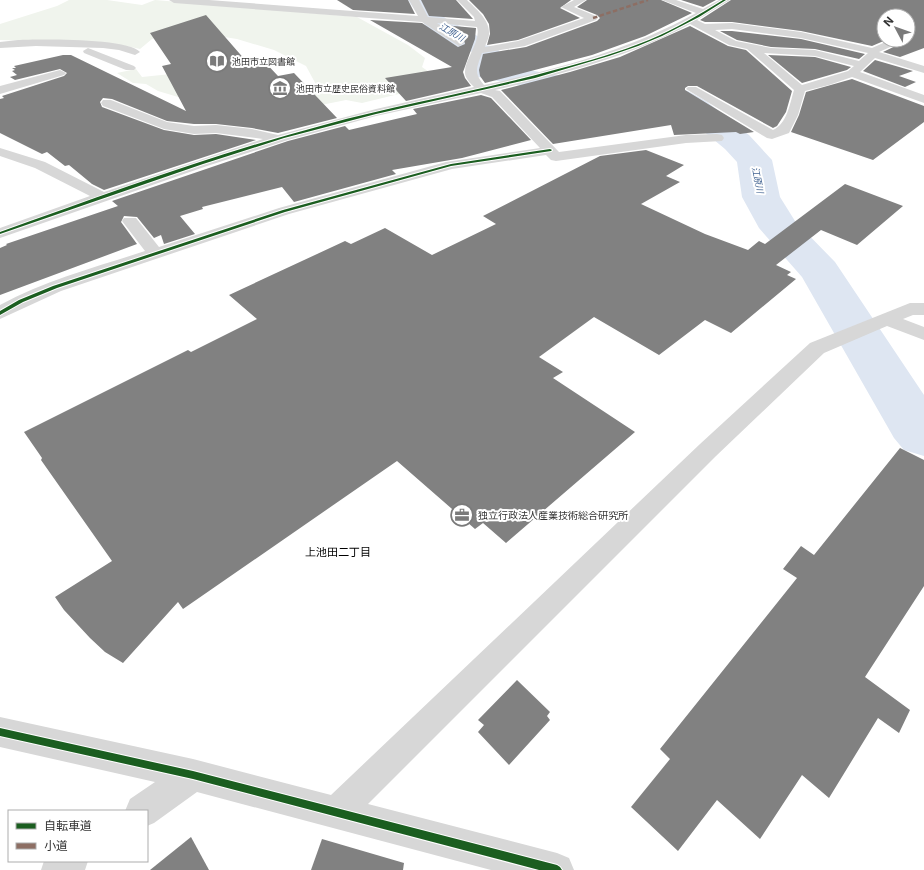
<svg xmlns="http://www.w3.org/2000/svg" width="924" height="870" font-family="Inter,'Noto Sans JP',sans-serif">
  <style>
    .green { fill: #f0f4ed }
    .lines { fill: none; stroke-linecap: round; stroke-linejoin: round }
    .river { fill: #dee6f2; fill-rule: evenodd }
    .building { fill: #818181 }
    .minor { fill: #d7d7d7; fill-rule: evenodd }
    .quiet { stroke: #8d6e63; stroke-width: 2.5; stroke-dasharray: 4.5 2.5; stroke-linecap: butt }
    .cycleway-casing { stroke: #fff; stroke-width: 2 }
    .cycleway { fill: #1b5e20; fill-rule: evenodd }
    .labels { text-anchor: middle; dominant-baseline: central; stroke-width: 4; stroke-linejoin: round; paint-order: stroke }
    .far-water-label { font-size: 9px; font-style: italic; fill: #436492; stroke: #fff }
    .far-poi-label { font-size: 9px; fill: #333; stroke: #fff; text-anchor: start }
    .poi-label { font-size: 10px; fill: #333; stroke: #fff; text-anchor: start }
    .neighbourhood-label { font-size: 11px; fill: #000; stroke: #fff }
  </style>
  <rect width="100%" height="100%" fill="#fff"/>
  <path class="green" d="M69,0H107L142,5L155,0L357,17L408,45L425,58L422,67L432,74L407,92L362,103L346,100L271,115L242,116L158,91L146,84L133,83L117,73L136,69L142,77L171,74L253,106L319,90L306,66L274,50L237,39L199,33L167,35L152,39L140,49C94,38 47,42 0,40V24L57,6Z"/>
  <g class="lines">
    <polygon class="river" points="408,0 432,0 445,18 481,38 484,45 496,47 502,55 498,64 561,76 658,83 688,91 706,101 749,135 772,160 780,197 795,221 835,262 924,395 924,456 904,450 894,438 802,277 759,228 742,197 737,162 725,149 684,115 666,103 657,101 561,94 478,77 470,65 474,55 473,52 463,50 427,28"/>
  </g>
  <g class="building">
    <polygon points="337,0 408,0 415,14 353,10"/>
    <polygon points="421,0 456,0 473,19 429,16"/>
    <polygon points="469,0 571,0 560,8 580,18 518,40 487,45 490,34 489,24 483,14"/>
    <polygon points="587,0 661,0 692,13 645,36 592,55 485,83 480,76 479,70 483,54 526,47 597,21 600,18 597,15 577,7"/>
    <polygon points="681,0 716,0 703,7"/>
    <polygon points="731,0 924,0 924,48 900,57 883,52 908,40 908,16 884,16 884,40 886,40 872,46 801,31 732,22 705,22 700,20"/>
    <polygon points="206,15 246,61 262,59 278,76 294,73 337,118 278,133 252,128 216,124 194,124 167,121 112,99 103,98 100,102 102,107 164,130 194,135 216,134 256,140 104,190 92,184 69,165 65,166 47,152 42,154 0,133 0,99 4,98 2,96 64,76 67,73 60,69 15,80 10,77 17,75 12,71 15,70 12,68 16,68 14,66 63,55 71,55 186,111 162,66 171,64 150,33"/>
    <polygon points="370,20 422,23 458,47 465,44 464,40 443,25 476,28 475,39 463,72 465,78 471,86 406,101 385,78 452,67"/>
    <polygon points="690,26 728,46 746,50 792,91 786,112 777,126 773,128 697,86 688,86 685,88 685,90 754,132 740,134 736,132 674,135 671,125 553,144 501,90 570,72 620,57"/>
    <polygon points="720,31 732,31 801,39 865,54 859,59 815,49 771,47 737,40"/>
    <polygon points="768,55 815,57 851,67 847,70 802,83"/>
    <polygon points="875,60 913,71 899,76 916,82 905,87 863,71"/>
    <polygon points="852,79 924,106 924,122 873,160 791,132 799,115 806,92"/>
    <polygon points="481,95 491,98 531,140 462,158 392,170 396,174 294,202 282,187 202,207 203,209 180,216 195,234 164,244 161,235 154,238 137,217 124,216 121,222 137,244 0,295 0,248 7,245 6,244 118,206 112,201 288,141 345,126 349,130 417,114 413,109"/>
    <polygon points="646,150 684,165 666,176 680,182 641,204 705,234 748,250 759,241 765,244 845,184 903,206 857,245 821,230 776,265 791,272 787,275 796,279 731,333 705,320 659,355 594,317 539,357 563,372 553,378 635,432 506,543 483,523 475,529 397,461 183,609 178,602 123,663 105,652 90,638 64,610 55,597 112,561 41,460 42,458 24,432 188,350 191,352 257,319 229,295 345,241 351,244 385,228 432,255 496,224 483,216 600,156"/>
    <polygon points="900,448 924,460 924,586 865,677 910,710 899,733 878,718 829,798 802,775 760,839 717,800 678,851 631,807 670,759 660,749 797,578 783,569 801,546 814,555"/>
    <polygon points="517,680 550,712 547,716 550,720 509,765 478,732 484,725 478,720"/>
    <polygon points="191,837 209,870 150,870"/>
    <polygon points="322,839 404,863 403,870 311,870"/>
  </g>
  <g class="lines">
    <g class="minor">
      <path d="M169,0H209L418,16L409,0H419L428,17L475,21L474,17L457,0H467C476,9 490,20 489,34C489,38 486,43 485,47L518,41L584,18L561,7L574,0H586L574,7L596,16L598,18L596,20L525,46L482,53C477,68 473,72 484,85C557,69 630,50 696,13L662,0H676L703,9L719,0H730L697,20L705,24L732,23L801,32L872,48L890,40H906L879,52L924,66V73L875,58L860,72L924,95V103L852,77L829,85L805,91L798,115L789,133L772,139L767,138L686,89L688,87H696L773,130C787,124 790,103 794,90L747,49L729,45L690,24C629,57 562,74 495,90L500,91L559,152L686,135L717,134L722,135L724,138L722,141L686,143L556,161L551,160L546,155L452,169L289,214L61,291L0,319V305C45,280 97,267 145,251L122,221L124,218H136L159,247L279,208L446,162L540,148L492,97L481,93L376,116L288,140L207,166L0,238V228L90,196L35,168L0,156V148L45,162L104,192L263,139L216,133L194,134L164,129L103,106L101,103L103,100H111L167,122L194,126L216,125L252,129L278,135L376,109L474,87C471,84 468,81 466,77C460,64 482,43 477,27L437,23L463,41L464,43L459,46L422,22L174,3ZM732,29L801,38L868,53L859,61L815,50L771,48L736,41L715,30ZM764,53L815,56L854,66L848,71L802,85Z"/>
      <path d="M18,40C38,39 129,38 140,52L135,55L119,50L103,48L36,46L0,48V42Z"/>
      <polygon points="88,48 134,66 136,68 134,70 126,70 84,53 83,51"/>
      <polygon points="60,70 66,73 64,75 0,94 0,86"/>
      <polygon points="910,303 924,303 924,315 913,315 903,319 924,327 924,340 887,326 824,353 716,456 368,804 557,853 569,858 574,870 491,870 197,792 154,823 147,826 147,811 125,811 130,799 155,782 0,747 0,717 193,759 331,795 700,444 810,343"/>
      <polygon points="44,861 88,861 85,870 41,870"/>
    </g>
    <polyline class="quiet" points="593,18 648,0"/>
    <g class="cycleway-casing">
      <g id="cycleway">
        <path d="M723,0H726L699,17L662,36L638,46L609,56L535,78L376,114L284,138L203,164L0,234V232C107,194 214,154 324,125C401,104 481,91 558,69C589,61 620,52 649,40C675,29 699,15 723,0Z"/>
        <polygon points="550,149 552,150 551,151 451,166 285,212 57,288 23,302 0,315 0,311 19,300 53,286 283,210 451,164"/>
        <polygon points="0,728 193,771 557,865 560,867 562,870 539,870 193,779 0,736"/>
      </g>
    </g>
    <use href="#cycleway" class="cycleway"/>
  </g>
  <defs>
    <g id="library-ring" transform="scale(1.15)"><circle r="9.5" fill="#fff" stroke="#7a7a7a" stroke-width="1.5"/><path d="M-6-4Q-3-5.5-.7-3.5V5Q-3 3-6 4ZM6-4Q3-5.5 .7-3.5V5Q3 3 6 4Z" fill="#7a7a7a"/></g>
    <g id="museum-ring" transform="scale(1.15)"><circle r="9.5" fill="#fff" stroke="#7a7a7a" stroke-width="1.5"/><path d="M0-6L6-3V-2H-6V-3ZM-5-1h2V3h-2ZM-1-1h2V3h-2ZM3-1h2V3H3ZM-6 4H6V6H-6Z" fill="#7a7a7a"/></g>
    <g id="office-ring" transform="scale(1.15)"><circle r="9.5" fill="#fff" stroke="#7a7a7a" stroke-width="1.5"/><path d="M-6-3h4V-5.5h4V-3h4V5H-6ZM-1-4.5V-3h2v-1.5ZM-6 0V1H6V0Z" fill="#7a7a7a"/></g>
  </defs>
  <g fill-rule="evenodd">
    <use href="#library-ring" x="217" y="61"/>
    <use href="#museum-ring" x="280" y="88"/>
    <use href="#office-ring" x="462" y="515"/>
  </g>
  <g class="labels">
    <g class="far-water-label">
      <text transform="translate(452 32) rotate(30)">江原川</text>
      <text transform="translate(758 180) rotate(79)">江原川</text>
    </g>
    <g class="far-poi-label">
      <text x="232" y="61">池田市立図書館</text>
      <text x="296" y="88">池田市立歴史民俗資料館</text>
    </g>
    <g class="poi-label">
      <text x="478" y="515">独立行政法人産業技術総合研究所</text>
    </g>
    <g class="neighbourhood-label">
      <text x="338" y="552">上池田二丁目</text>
    </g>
  </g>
  <rect x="8" y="810" width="140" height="52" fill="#ffffff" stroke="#adadad"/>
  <rect x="16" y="823" width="20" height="6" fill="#1b5e20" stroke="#adadad"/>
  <text x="44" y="830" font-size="12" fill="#333333">自転車道</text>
  <rect x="16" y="843" width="20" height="6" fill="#8d6e63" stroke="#adadad"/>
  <text x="44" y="850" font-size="12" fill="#333333">小道</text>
  <g transform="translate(896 28) rotate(311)"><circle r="19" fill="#ffffff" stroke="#adadad"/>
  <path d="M0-3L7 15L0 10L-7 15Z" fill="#7a7a7a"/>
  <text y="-6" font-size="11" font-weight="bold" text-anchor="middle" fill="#333333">N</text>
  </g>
</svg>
